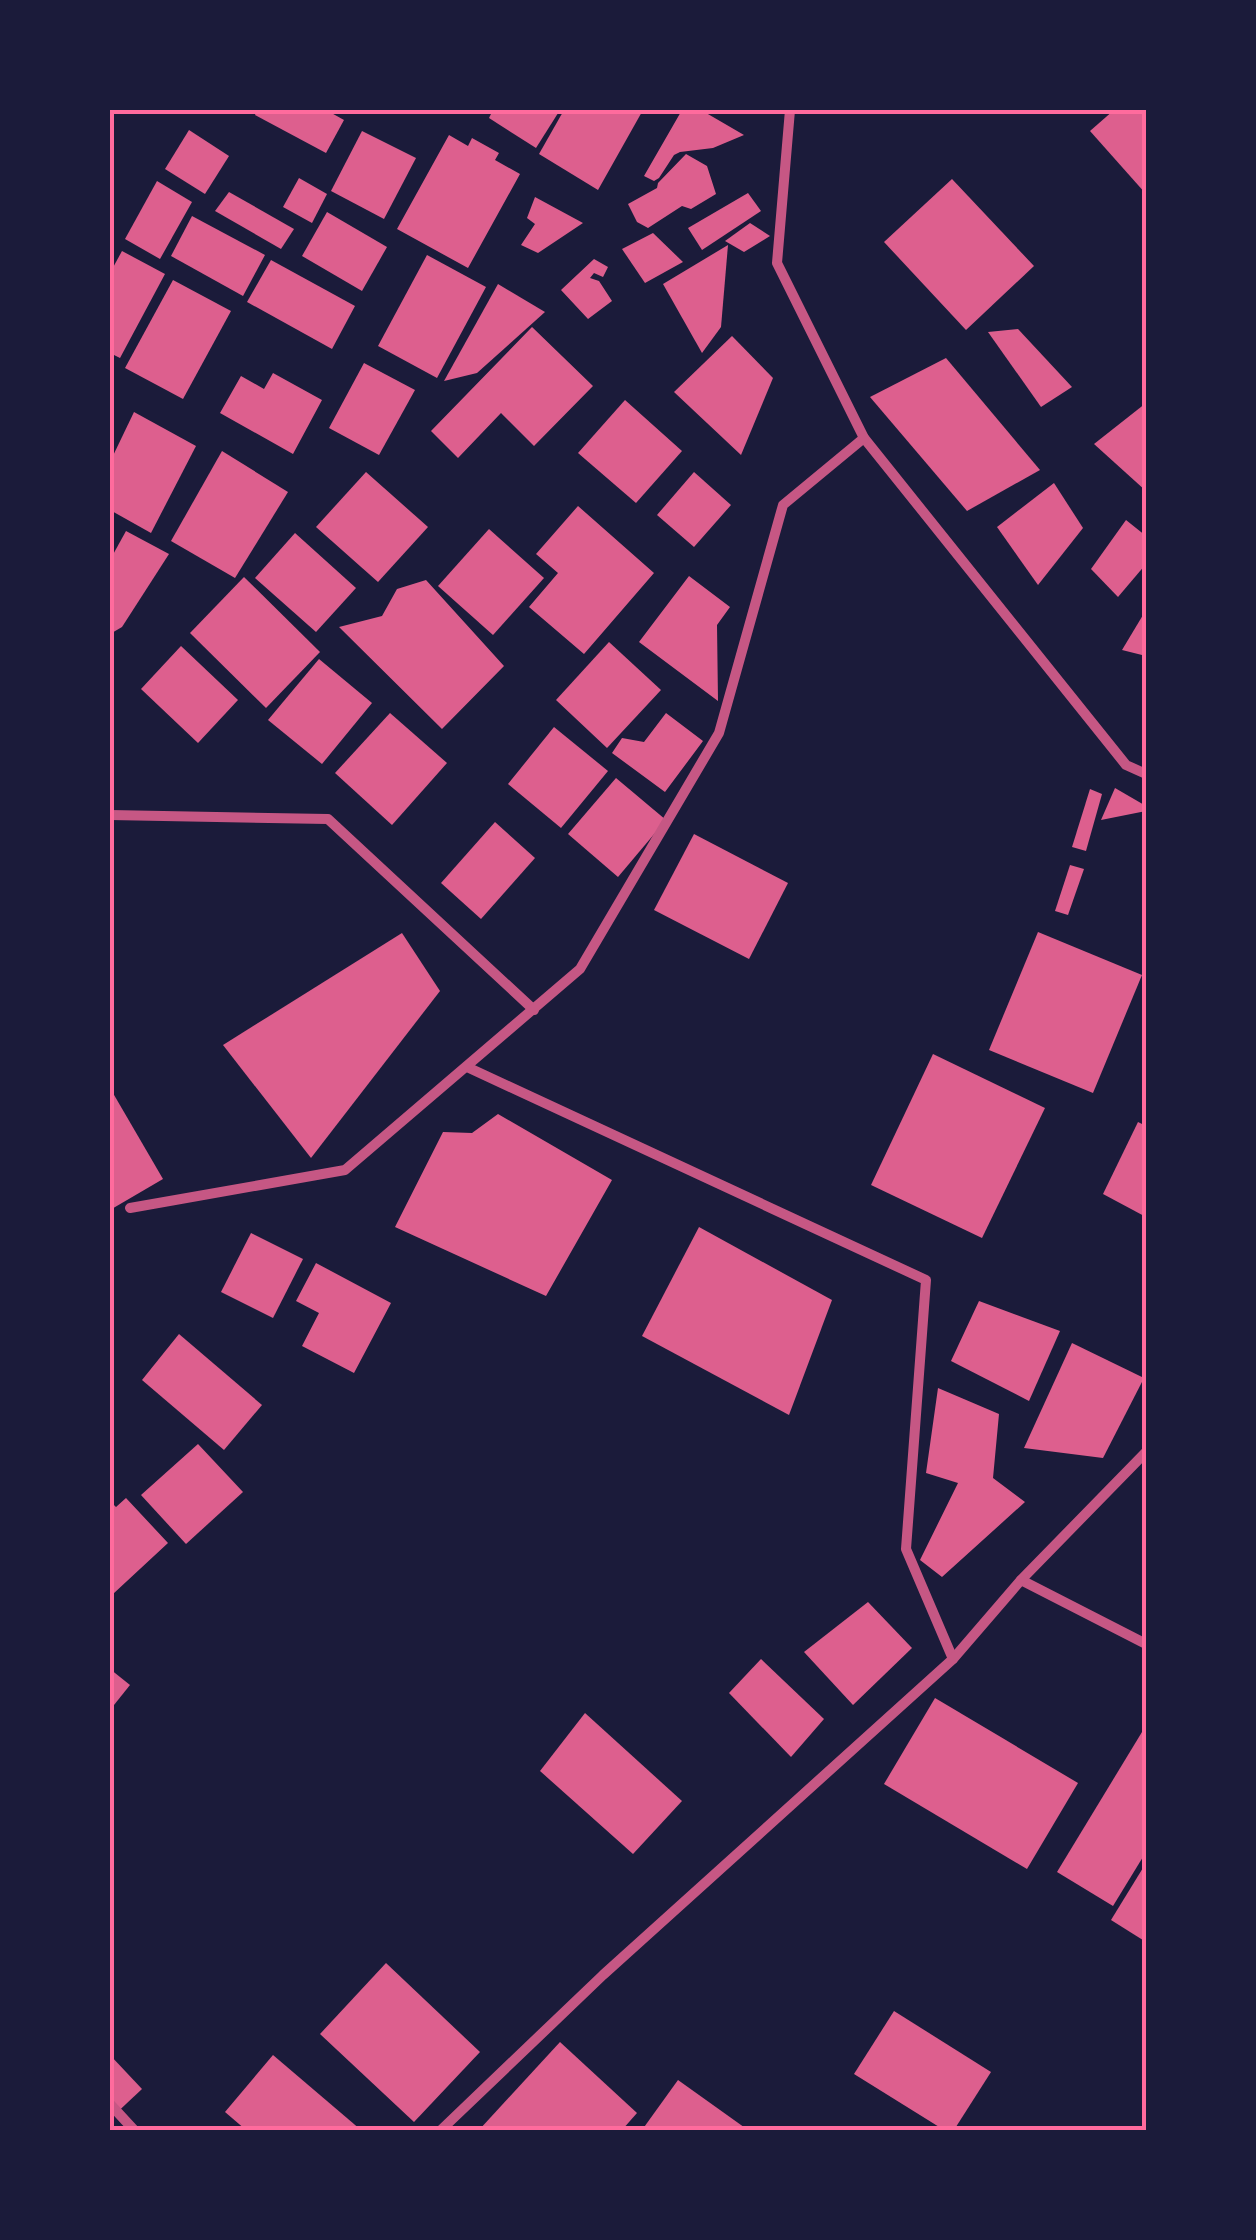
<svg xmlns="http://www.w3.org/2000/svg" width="1256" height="2240" font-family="Quicksand,sans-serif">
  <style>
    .building { fill: #dd5f8e }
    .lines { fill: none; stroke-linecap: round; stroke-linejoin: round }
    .minor { stroke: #c65784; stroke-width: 10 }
    .neatline { fill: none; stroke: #ff6b9d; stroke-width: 4 }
  </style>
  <rect width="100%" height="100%" fill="#1b1b3a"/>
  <g class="building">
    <polygon points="257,110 326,110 344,120 326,153 255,115"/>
    <polygon points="493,110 560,110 536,148 489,118"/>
    <polygon points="564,110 643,110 598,190 539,154"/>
    <polygon points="682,110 701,110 744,135 713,148 680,152 674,155 659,178 654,181 644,176"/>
    <polygon points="1114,110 1146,110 1146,194 1090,131"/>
    <polygon points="189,130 229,156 205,194 165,169"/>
    <polygon points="362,131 416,158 384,219 331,191"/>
    <polygon points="449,135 468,146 472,138 499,153 495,160 520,174 468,268 397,229"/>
    <polygon points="686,154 707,166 716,194 691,209 682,206 648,228 637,222 628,204 657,188 658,183"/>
    <polygon points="299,178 327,194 312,223 283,207"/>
    <polygon points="952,179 1034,266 966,330 884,242"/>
    <polygon points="157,181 192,202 160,259 125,239"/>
    <polygon points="229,192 294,229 281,249 215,211"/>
    <polygon points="748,193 761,211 702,250 688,228"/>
    <polygon points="535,197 583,223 538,253 521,245 535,224 527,218"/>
    <polygon points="327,212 387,247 362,291 302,256"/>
    <polygon points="192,216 265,255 243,296 171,256"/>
    <polygon points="750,223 770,236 744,252 725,241"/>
    <polygon points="653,233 683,262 645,283 622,249"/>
    <polygon points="728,245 721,327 702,353 663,284"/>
    <polygon points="122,251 165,274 120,358 110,353 110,273"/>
    <polygon points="427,255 486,287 437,378 378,346"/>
    <polygon points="594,259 608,267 603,277 594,273 590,278 599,281 612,301 588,319 561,290"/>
    <polygon points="271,260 355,306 332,349 247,302"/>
    <polygon points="173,280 231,311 183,399 125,368"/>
    <polygon points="498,284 545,312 477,373 444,381"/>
    <polygon points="532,327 593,386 534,446 501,413 458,458 431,431"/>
    <polygon points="1018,329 1072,387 1041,407 988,332"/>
    <polygon points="732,336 773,378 741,455 674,392"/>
    <polygon points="946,358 1040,470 967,511 870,397"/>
    <polygon points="364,363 415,390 379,455 329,428"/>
    <polygon points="273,373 322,400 293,454 220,413 241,376 264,389"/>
    <polygon points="625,400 682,451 636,503 578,453"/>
    <polygon points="1146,403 1146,491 1094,444"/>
    <polygon points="134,412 196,446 151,533 110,510 110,462"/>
    <polygon points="222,451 288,492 235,578 171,541"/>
    <polygon points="366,472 428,527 378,582 316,527"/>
    <polygon points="694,472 731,505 694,547 657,515"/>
    <polygon points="1054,483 1083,528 1038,585 997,527"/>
    <polygon points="578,506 654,573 584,654 529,607 558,573 536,554"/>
    <polygon points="1126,520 1146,536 1146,564 1118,597 1091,569"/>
    <polygon points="489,529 544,578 493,635 438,586"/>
    <polygon points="126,531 169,554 122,627 110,634 110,560"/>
    <polygon points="295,533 356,588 316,632 255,578"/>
    <polygon points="689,576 730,607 717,625 718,701 639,642"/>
    <polygon points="244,577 320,652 266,708 190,633"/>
    <polygon points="426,580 504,666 442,729 339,627 382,616 397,589"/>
    <polygon points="1146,610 1146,656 1122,650"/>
    <polygon points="609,642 661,690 607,748 556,700"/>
    <polygon points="181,646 238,700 198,743 141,689"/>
    <polygon points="319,659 372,703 322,764 268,720"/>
    <polygon points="390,713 447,763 392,825 335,773"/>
    <polygon points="666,713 703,741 665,792 612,753 622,738 644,742"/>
    <polygon points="554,727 608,771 561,828 508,784"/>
    <polygon points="616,778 666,820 618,877 568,834"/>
    <polygon points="1115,788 1146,806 1146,811 1101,820"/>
    <polygon points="1090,789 1102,794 1086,851 1072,847"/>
    <polygon points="495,822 535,858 481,919 441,883"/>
    <polygon points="694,834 788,883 749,959 654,910"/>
    <polygon points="1070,865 1084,869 1068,915 1055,911"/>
    <polygon points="1038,932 1142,975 1093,1093 989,1050"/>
    <polygon points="402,933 440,991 311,1158 223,1045"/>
    <polygon points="933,1054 1045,1108 982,1238 871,1185"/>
    <polygon points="110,1088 163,1179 110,1210"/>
    <polygon points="498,1114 612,1180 546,1296 395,1227 443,1132 472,1133"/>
    <polygon points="1138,1122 1146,1126 1146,1217 1103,1194"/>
    <polygon points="699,1227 832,1300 789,1415 642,1336"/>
    <polygon points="251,1233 303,1259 273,1318 221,1292"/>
    <polygon points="316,1263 391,1303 354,1373 302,1346 319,1313 296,1301"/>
    <polygon points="979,1301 1060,1331 1029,1401 951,1361"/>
    <polygon points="179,1334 262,1405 224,1450 142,1380"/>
    <polygon points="1072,1343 1144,1378 1103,1458 1024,1448"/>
    <polygon points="938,1388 999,1414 993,1478 1025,1502 942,1577 920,1560 958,1483 926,1473"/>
    <polygon points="198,1444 243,1492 186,1544 141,1495"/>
    <polygon points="126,1498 168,1543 113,1594 110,1590 110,1501 116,1507"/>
    <polygon points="868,1602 912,1648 853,1705 804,1652"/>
    <polygon points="761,1659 824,1719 791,1757 729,1693"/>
    <polygon points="110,1669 130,1685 110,1710"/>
    <polygon points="935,1698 1078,1783 1027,1869 884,1784"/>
    <polygon points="585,1713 682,1801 633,1854 540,1771"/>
    <polygon points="1142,1732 1146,1735 1146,1852 1113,1906 1057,1872"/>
    <polygon points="1146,1863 1146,1942 1111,1920"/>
    <polygon points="386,1963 480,2052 414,2122 320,2034"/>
    <polygon points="894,2011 991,2072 954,2130 944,2130 854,2074"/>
    <polygon points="560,2042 637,2113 622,2130 479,2130"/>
    <polygon points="110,2055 142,2089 110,2119"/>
    <polygon points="273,2055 361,2130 246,2130 225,2112"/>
    <polygon points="678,2080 748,2130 642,2130"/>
  </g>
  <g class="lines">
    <g class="minor">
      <polyline points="790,110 777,263 864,438 1126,765 1146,774"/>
      <polyline points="110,815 328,819 534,1010"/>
      <polyline points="467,1067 926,1280 906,1549 953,1659"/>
      <polyline points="130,1208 345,1170 580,969 719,733 783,505 864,438"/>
      <polyline points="1021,1580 1146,1644"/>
      <polyline points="110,2104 134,2130"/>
      <polyline points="441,2130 603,1975 953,1659 1021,1580 1146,1452"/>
    </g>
  </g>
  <rect width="1256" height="2240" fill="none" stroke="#1b1b3a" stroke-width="225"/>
  <rect x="112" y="112" width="1032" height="2016" class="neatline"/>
</svg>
